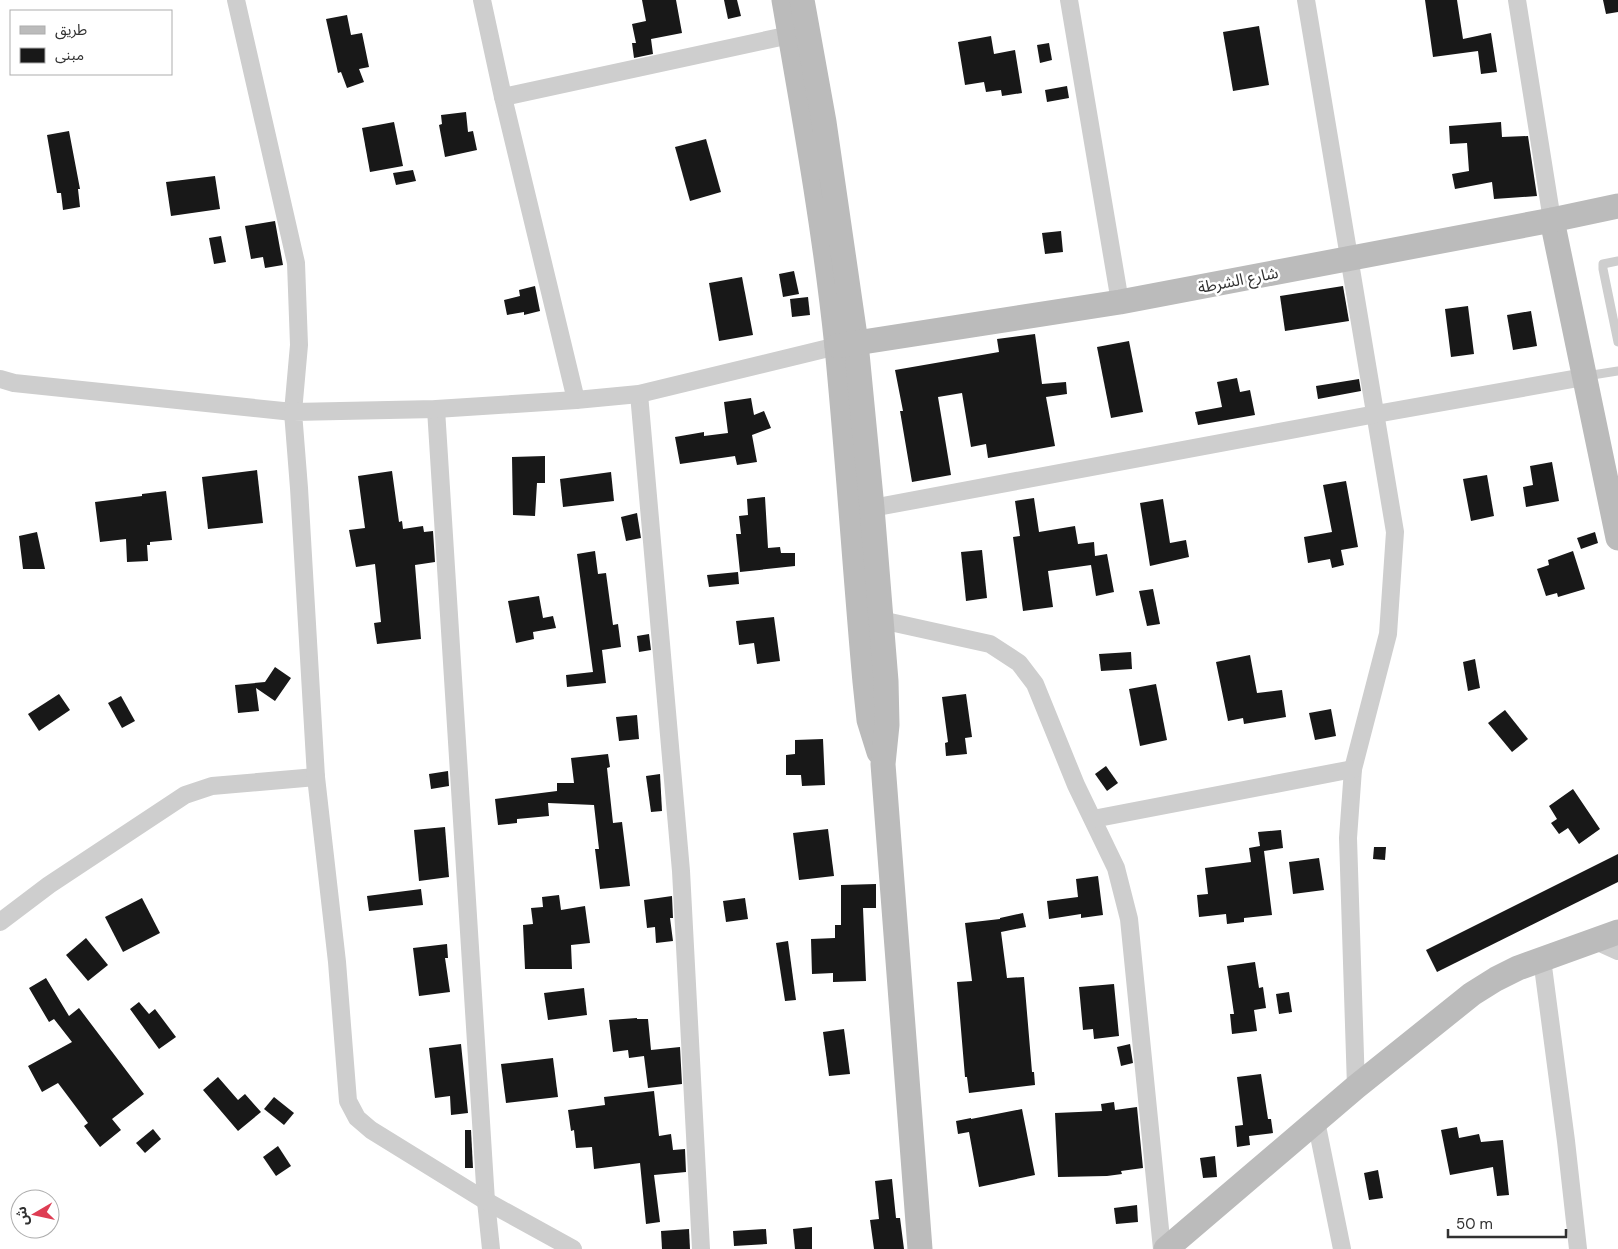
<svg xmlns="http://www.w3.org/2000/svg" width="1618" height="1249" font-family="'DM Sans','Noto Sans Arabic',sans-serif">
  <style>
    .building { fill: #181818 }
    .lines { fill: none; stroke-linecap: round; stroke-linejoin: round }
    .lane { stroke: #cecece; stroke-width: 9 }
    .street { stroke: #cecece; stroke-width: 18 }
    .secondary { stroke: #bbb; stroke-width: 25 }
    .labels { text-anchor: middle; dominant-baseline: central; stroke-width: 5; stroke-linejoin: round; paint-order: stroke }
    .street-label { font-size: 16px; fill: #313131; stroke: #fff }
  </style>
  <rect width="100%" height="100%" fill="#fff"/>
  <g class="building">
    <polygon points="642,0 676,0 682,33 651,39 653,54 634,58 632,43 636,43 632,24 646,21"/>
    <polygon points="724,0 737,0 741,16 728,19"/>
    <polygon points="1425,0 1457,0 1463,39 1491,33 1497,72 1481,74 1478,51 1433,57"/>
    <polygon points="1603,0 1618,0 1618,12 1606,14"/>
    <polygon points="347,15 351,35 362,33 369,67 359,69 364,82 347,88 341,72 338,73 326,19"/>
    <polygon points="1259,26 1269,85 1233,91 1223,32"/>
    <polygon points="991,36 994,54 1015,50 1022,93 1002,96 1001,90 986,92 984,82 965,85 958,42"/>
    <polygon points="1049,43 1052,60 1040,63 1037,45"/>
    <polygon points="1067,86 1069,98 1047,102 1045,90"/>
    <polygon points="466,112 468,132 473,131 477,150 445,157 439,125 442,124 441,115"/>
    <polygon points="394,122 403,166 370,172 362,128"/>
    <polygon points="1501,122 1502,137 1528,136 1537,196 1494,199 1492,182 1455,189 1452,174 1469,171 1467,143 1450,144 1449,126"/>
    <polygon points="69,131 80,189 78,189 80,207 63,210 61,193 57,193 47,135"/>
    <polygon points="706,139 721,192 690,201 675,147"/>
    <polygon points="413,170 416,181 396,185 393,173"/>
    <polygon points="215,176 220,209 171,216 166,182"/>
    <polygon points="275,221 283,265 265,268 263,257 251,259 245,226"/>
    <polygon points="1061,231 1063,252 1045,254 1042,233"/>
    <polygon points="221,236 226,262 214,264 209,238"/>
    <polygon points="794,271 799,294 783,297 779,274"/>
    <polygon points="742,277 753,335 719,341 709,283"/>
    <polygon points="535,286 540,311 524,315 524,312 507,315 504,300 520,296 519,290"/>
    <polygon points="1343,286 1349,321 1285,331 1280,296"/>
    <polygon points="808,297 810,315 792,317 790,299"/>
    <polygon points="1468,306 1474,354 1451,357 1445,309"/>
    <polygon points="1531,311 1537,346 1513,350 1507,315"/>
    <polygon points="1035,334 1042,384 1066,382 1067,394 1046,397 1055,446 988,458 986,444 971,447 962,393 938,397 951,475 912,482 900,411 903,411 895,370 999,352 997,339"/>
    <polygon points="1129,341 1143,412 1111,418 1097,347"/>
    <polygon points="1237,378 1240,392 1250,390 1255,415 1198,425 1195,412 1222,407 1217,382"/>
    <polygon points="1359,379 1361,391 1318,399 1316,386"/>
    <polygon points="751,398 754,415 764,411 771,428 752,435 757,462 737,465 735,456 680,464 675,437 704,432 704,436 728,433 724,402"/>
    <polygon points="545,456 545,483 537,483 535,516 513,515 512,457"/>
    <polygon points="1552,462 1559,501 1526,507 1523,487 1533,485 1530,466"/>
    <polygon points="257,470 263,523 208,529 202,477"/>
    <polygon points="392,471 399,522 402,521 403,529 423,526 424,532 433,531 435,562 415,565 421,639 377,644 374,623 381,622 375,564 356,567 349,530 365,528 358,476"/>
    <polygon points="611,472 614,501 563,507 560,479"/>
    <polygon points="1487,475 1494,516 1471,521 1463,479"/>
    <polygon points="1346,481 1358,547 1341,550 1344,565 1332,568 1330,559 1308,563 1304,537 1332,532 1323,485"/>
    <polygon points="166,491 172,540 150,542 150,545 147,545 148,561 127,562 126,539 100,542 95,502 142,496 142,494"/>
    <polygon points="765,497 768,548 780,547 781,553 795,553 795,566 740,572 736,534 741,534 739,516 748,515 747,499"/>
    <polygon points="1034,498 1039,532 1075,526 1078,544 1094,542 1095,556 1107,554 1114,592 1096,596 1091,565 1048,571 1053,607 1023,611 1013,537 1020,536 1015,501"/>
    <polygon points="1163,499 1170,543 1186,540 1189,557 1150,566 1140,503"/>
    <polygon points="637,513 641,538 626,541 621,517"/>
    <polygon points="37,532 45,569 23,569 19,536"/>
    <polygon points="1595,532 1598,543 1581,549 1577,538"/>
    <polygon points="982,550 987,598 966,601 961,552"/>
    <polygon points="595,551 598,574 606,573 613,625 618,624 621,647 602,650 606,683 567,687 566,675 593,672 577,554"/>
    <polygon points="1573,551 1585,589 1558,597 1557,593 1546,596 1537,569 1549,565 1548,560"/>
    <polygon points="738,572 739,584 709,587 707,575"/>
    <polygon points="1153,589 1160,624 1147,626 1139,591"/>
    <polygon points="539,596 543,618 553,616 556,628 533,632 534,639 516,643 508,601"/>
    <polygon points="774,617 780,661 757,664 754,643 739,645 736,621"/>
    <polygon points="649,634 651,650 639,652 637,636"/>
    <polygon points="1131,652 1132,669 1101,671 1099,654"/>
    <polygon points="1250,655 1257,693 1282,690 1286,717 1244,724 1243,718 1228,721 1216,662"/>
    <polygon points="1475,659 1480,688 1468,691 1463,662"/>
    <polygon points="275,667 291,678 275,701 256,688 259,711 238,713 235,685 265,682"/>
    <polygon points="1156,684 1167,740 1140,746 1129,689"/>
    <polygon points="59,694 70,710 39,731 28,714"/>
    <polygon points="966,694 972,737 965,738 967,754 946,756 945,743 948,742 942,697"/>
    <polygon points="121,696 135,721 122,728 108,703"/>
    <polygon points="1331,709 1336,736 1315,740 1309,713"/>
    <polygon points="1505,710 1528,739 1512,752 1488,723"/>
    <polygon points="637,715 639,739 619,741 616,717"/>
    <polygon points="823,739 825,785 802,786 801,775 786,775 786,755 795,754 795,740"/>
    <polygon points="608,754 610,767 607,768 613,823 622,822 630,886 600,889 595,849 599,849 594,805 548,803 549,816 517,819 517,823 498,825 495,799 557,791 557,783 574,783 571,758"/>
    <polygon points="1106,766 1118,783 1107,791 1095,774"/>
    <polygon points="448,771 449,786 431,789 429,774"/>
    <polygon points="660,774 662,811 651,812 646,776"/>
    <polygon points="1573,789 1600,829 1579,844 1568,828 1559,834 1551,823 1557,819 1549,806"/>
    <polygon points="445,827 449,877 419,881 414,830"/>
    <polygon points="828,829 834,876 799,880 793,833"/>
    <polygon points="1281,830 1283,848 1264,851 1272,915 1244,918 1244,922 1227,924 1226,914 1199,917 1197,895 1208,894 1205,868 1251,862 1249,848 1260,846 1258,832"/>
    <polygon points="1374,847 1386,847 1385,860 1373,859"/>
    <polygon points="1618,854 1618,882 1437,972 1426,950"/>
    <polygon points="1319,858 1324,890 1293,894 1289,862"/>
    <polygon points="1098,876 1103,915 1081,918 1081,914 1049,919 1047,901 1078,897 1076,879"/>
    <polygon points="876,884 876,908 863,908 866,981 833,982 833,973 812,974 811,939 835,938 835,925 841,925 841,885"/>
    <polygon points="421,889 423,905 369,911 367,896"/>
    <polygon points="559,895 561,910 585,906 590,943 571,945 572,969 525,969 523,925 533,924 531,908 543,907 542,897"/>
    <polygon points="672,896 673,918 670,918 673,941 656,943 655,927 647,928 644,900"/>
    <polygon points="142,898 160,933 123,952 105,917"/>
    <polygon points="745,898 748,919 726,922 723,901"/>
    <polygon points="1023,913 1026,927 1001,932 1007,978 1024,977 1032,1072 1034,1072 1035,1085 969,1093 967,1077 965,1077 957,982 972,981 965,923 1000,919 1000,918"/>
    <polygon points="86,938 108,965 88,981 66,955"/>
    <polygon points="788,941 796,1000 785,1001 776,943"/>
    <polygon points="447,944 448,958 445,958 450,992 419,996 413,948"/>
    <polygon points="1255,962 1259,988 1263,987 1266,1008 1254,1010 1257,1031 1232,1034 1230,1014 1234,1014 1227,966"/>
    <polygon points="46,978 69,1016 79,1008 144,1094 112,1119 121,1130 100,1147 84,1126 88,1123 58,1083 42,1092 28,1066 72,1042 54,1019 49,1022 29,988"/>
    <polygon points="1114,984 1119,1036 1094,1039 1093,1029 1083,1030 1079,987"/>
    <polygon points="584,988 587,1015 548,1020 544,993"/>
    <polygon points="1289,992 1292,1012 1279,1014 1276,994"/>
    <polygon points="139,1002 149,1014 155,1009 176,1037 159,1049 130,1009"/>
    <polygon points="637,1018 637,1019 648,1019 651,1050 680,1047 682,1084 648,1088 644,1056 629,1058 628,1050 613,1052 609,1020"/>
    <polygon points="844,1029 850,1074 829,1076 823,1032"/>
    <polygon points="461,1044 468,1113 451,1115 450,1096 435,1098 429,1048"/>
    <polygon points="1130,1044 1133,1063 1121,1066 1117,1047"/>
    <polygon points="553,1058 558,1097 506,1103 501,1064"/>
    <polygon points="1261,1074 1268,1119 1271,1119 1273,1133 1249,1136 1250,1145 1237,1147 1235,1126 1243,1125 1237,1077"/>
    <polygon points="218,1077 238,1100 245,1094 261,1112 238,1131 203,1090"/>
    <polygon points="654,1091 659,1136 671,1134 673,1150 685,1149 686,1172 654,1175 660,1222 646,1224 640,1163 594,1169 592,1147 576,1148 574,1130 571,1131 568,1110 605,1105 604,1097"/>
    <polygon points="274,1097 294,1113 284,1125 264,1109"/>
    <polygon points="1114,1102 1115,1110 1137,1107 1143,1168 1121,1171 1122,1174 1107,1176 1058,1177 1055,1113 1102,1111 1101,1104"/>
    <polygon points="1022,1109 1035,1175 979,1187 969,1132 958,1134 956,1121 971,1118 971,1119"/>
    <polygon points="1457,1127 1459,1138 1479,1134 1481,1142 1503,1140 1509,1195 1497,1196 1493,1167 1450,1175 1441,1130"/>
    <polygon points="153,1129 161,1139 145,1153 136,1143"/>
    <polygon points="465,1130 471,1130 473,1168 465,1168"/>
    <polygon points="278,1146 291,1166 276,1176 263,1157"/>
    <polygon points="1215,1156 1217,1177 1203,1178 1200,1158"/>
    <polygon points="1378,1170 1383,1198 1369,1200 1364,1173"/>
    <polygon points="892,1179 896,1218 900,1218 904,1249 874,1249 870,1220 879,1219 875,1181"/>
    <polygon points="1137,1205 1138,1222 1116,1224 1114,1208"/>
    <polygon points="812,1227 812,1249 795,1249 793,1229"/>
    <polygon points="689,1229 690,1249 662,1249 661,1231"/>
    <polygon points="766,1229 767,1244 734,1246 733,1231"/>
  </g>
  <g class="lines">
    <g class="lane">
      <polyline points="1618,261 1603,264 1603,269 1618,342"/>
      <polyline points="1586,376 1618,371"/>
    </g>
    <g class="street">
      <polyline points="482,0 503,97 576,400"/>
      <polyline points="1069,0 1120,302"/>
      <polyline points="1306,0 1395,532 1388,634 1353,769 1348,838 1356,1087"/>
      <polyline points="1517,0 1552,220"/>
      <polyline points="503,97 790,35"/>
      <polyline points="0,379 14,383 293,412 299,345 296,263 236,0"/>
      <polyline points="639,394 681,871 701,1249"/>
      <polyline points="436,409 486,1201 491,1249"/>
      <polyline points="872,508 1376,414 1584,377"/>
      <polyline points="881,620 990,644 1019,663 1035,684 1076,785 1116,868 1129,919 1162,1249"/>
      <polyline points="1093,819 1353,769"/>
      <polyline points="0,922 49,885 185,795 212,786 316,777"/>
      <polyline points="1596,941 1618,951"/>
      <polyline points="1542,959 1566,1141 1578,1249"/>
      <polyline points="1316,1121 1342,1249"/>
      <polyline points="573,1249 486,1201 371,1130 357,1118 348,1101 337,962 316,777 299,488 293,412 436,409 576,400 639,394 837,346"/>
    </g>
    <g class="secondary">
      <path d="M784,0C804,115 825,231 837,347C848,459 855,571 865,682L869,720L879,752"/>
      <polyline points="802,0 824,122 856,343 872,508 886,681 887,725 883,764 920,1249"/>
      <polyline points="1552,220 1618,538"/>
      <polyline points="837,346 1120,302 1552,220 1618,206"/>
      <polyline points="1166,1249 1356,1087 1472,994 1496,979 1518,968 1618,932"/>
    </g>
  </g>
  <g class="labels">
    <g class="street-label">
      <text transform="translate(1238 280) rotate(-11)">شارع الشرطة</text>
    </g>
  </g>
  <rect x="10" y="10" width="162" height="65" fill="#ffffff" stroke="#adadad"/>
  <rect x="20" y="26" width="25" height="8" fill="#bbbbbb" stroke="#adadad"/>
  <text x="55" y="35" font-size="15" fill="#313131">طريق</text>
  <rect x="20" y="48" width="25" height="15" fill="#181818" stroke="#adadad"/>
  <text x="55" y="60" font-size="15" fill="#313131">مبنى</text>
  <g transform="translate(35 1214) rotate(261)"><circle r="24" fill="#ffffff" stroke="#adadad"/>
  <path d="M0-4L9 19L0 12L-9 19Z" fill="#de3d53"/>
  <text y="-8" font-size="14" font-weight="bold" text-anchor="middle" fill="#313131">ش</text>
  </g>
  <path d="M1448 1229v8h118v-8" fill="none" stroke="#313131" stroke-width="2.5"/>
  <text x="1456" y="1229" font-size="15" fill="#313131" stroke="#ffffff" stroke-width="4" paint-order="stroke">50 m</text>
</svg>
